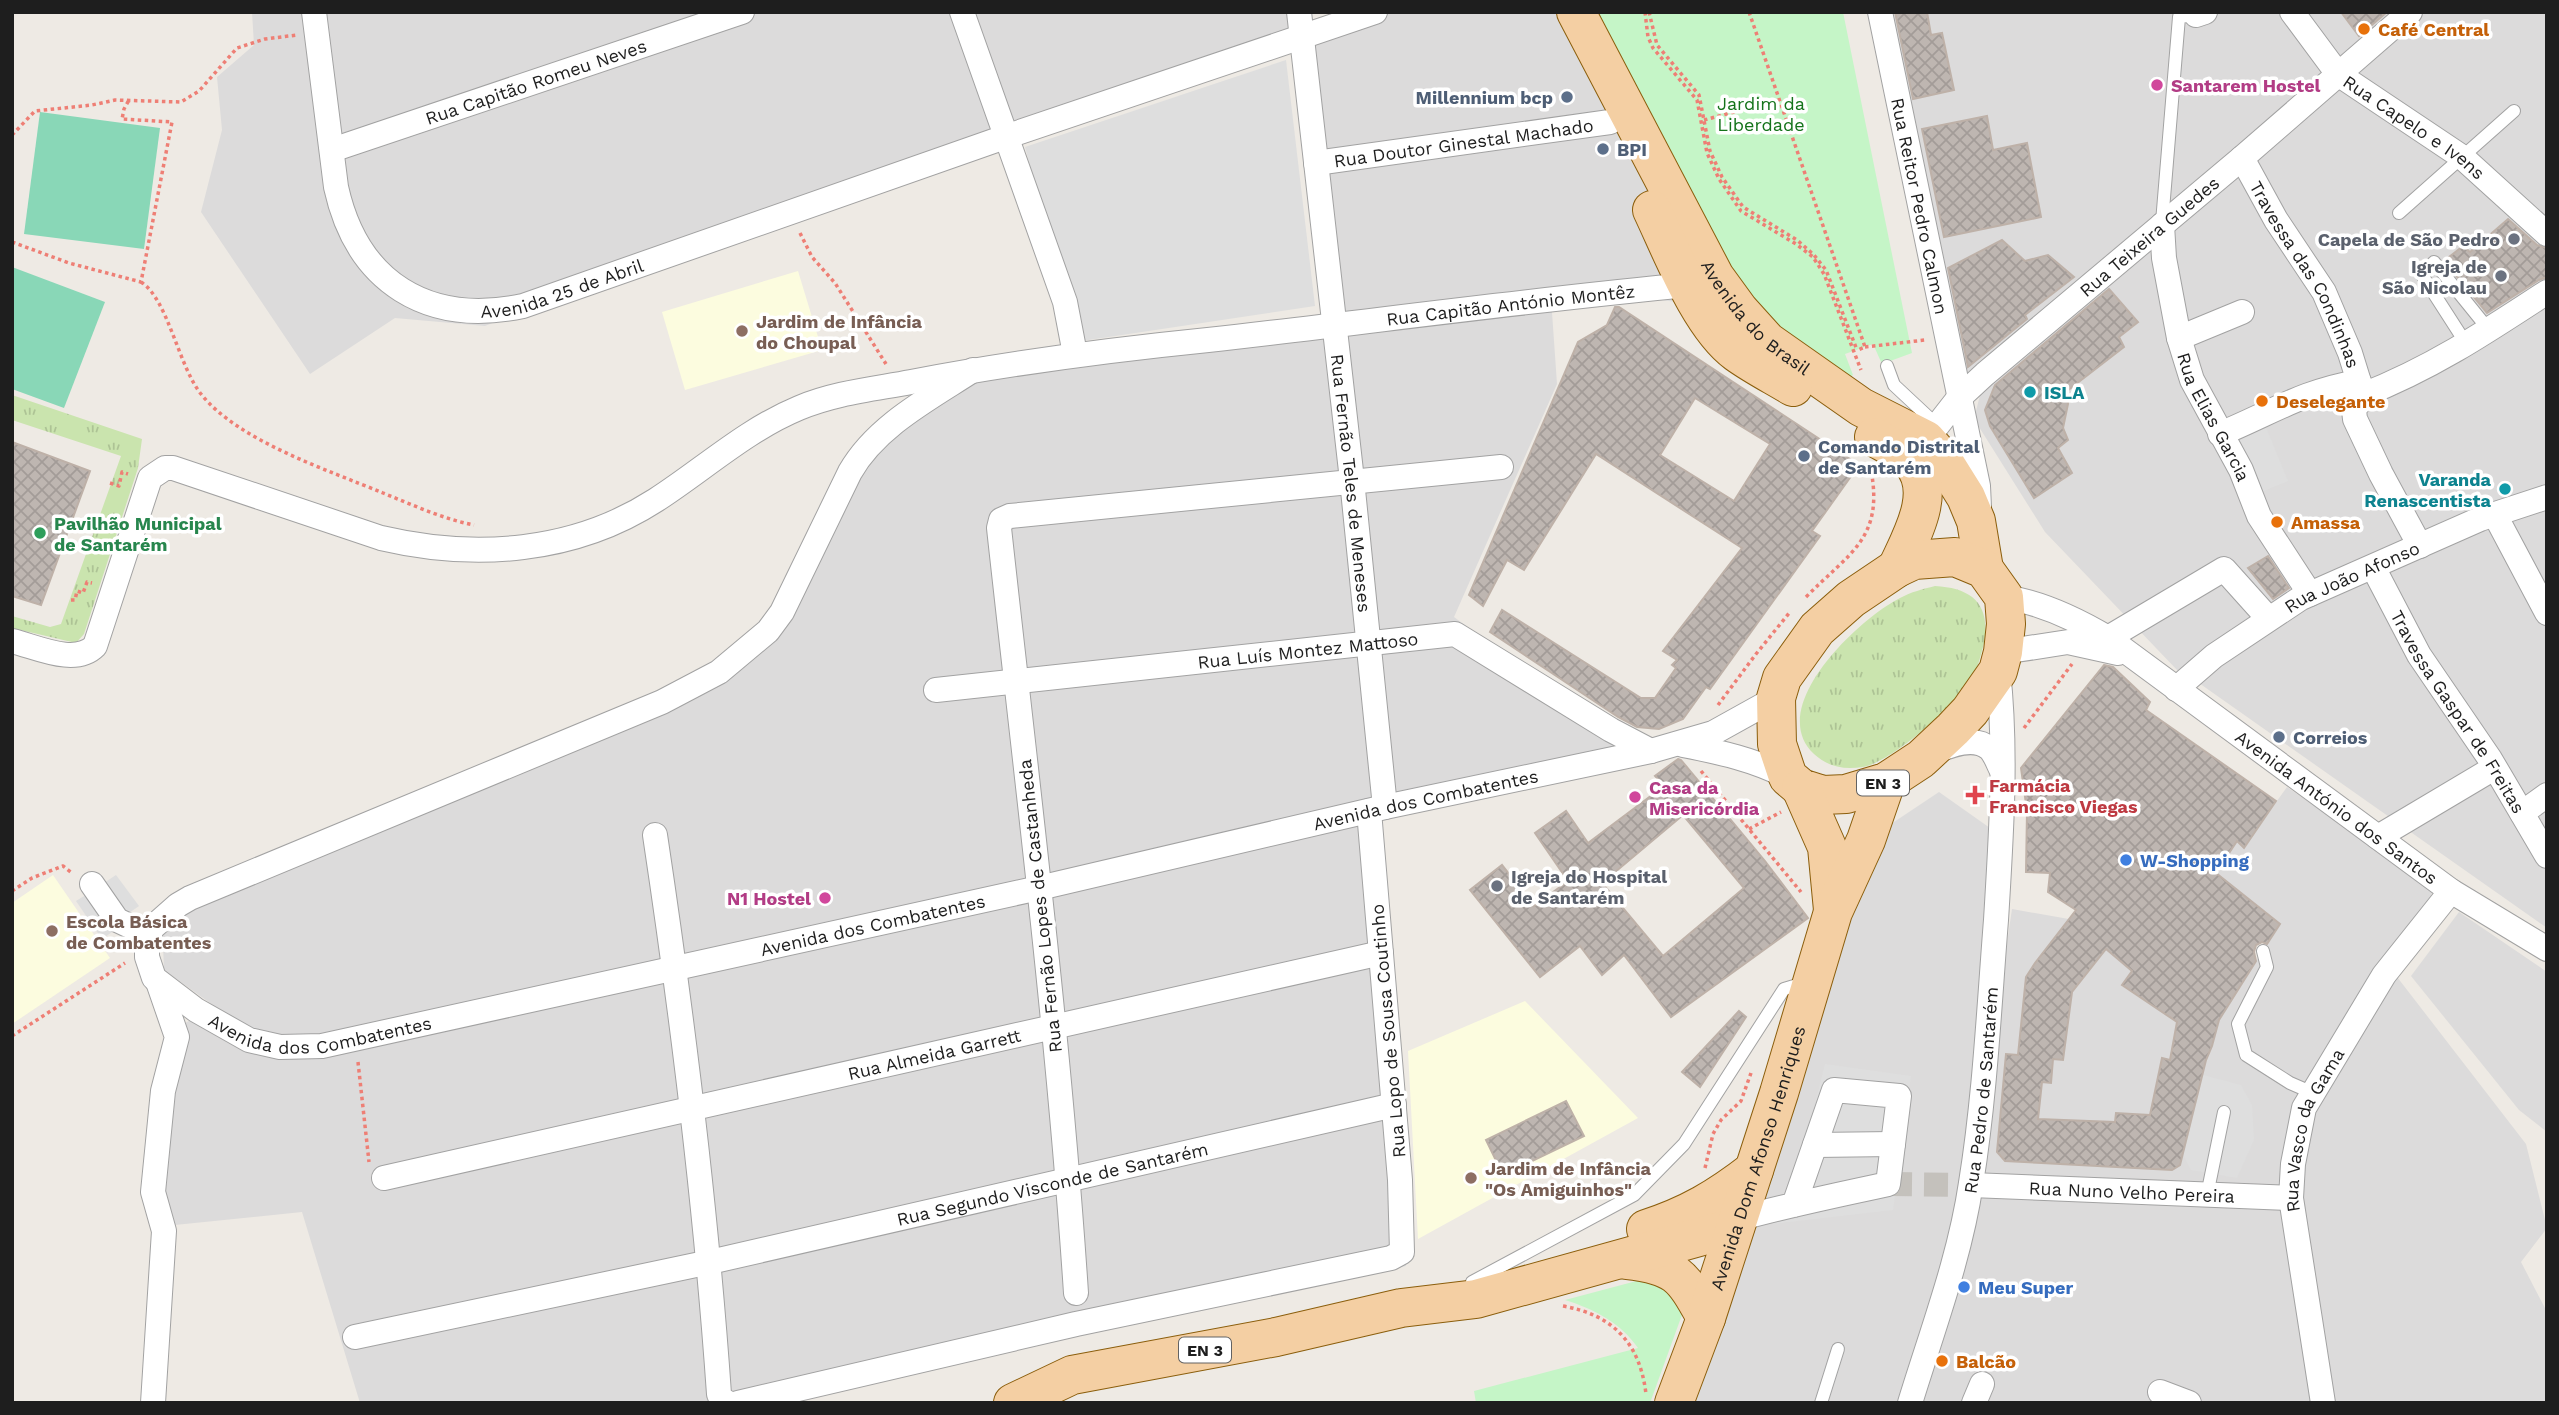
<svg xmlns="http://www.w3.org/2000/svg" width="2559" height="1415" font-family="'Work Sans',sans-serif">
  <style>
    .residential { fill: #dcdbdb }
    .education { fill: #fcfcdf }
    .grass { fill: url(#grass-tufts) }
    .park { fill: #c5f5c7 }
    .pitch { fill: #89d7b7 }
    .parking { fill: #dedede }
    .building { fill: url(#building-cross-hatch); stroke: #beb1a8; stroke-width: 2; fill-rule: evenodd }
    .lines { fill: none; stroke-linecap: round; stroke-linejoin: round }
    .street-tunnel { stroke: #c4c1bc; stroke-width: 24; stroke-dasharray: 24 12; stroke-linecap: butt }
    .lane-casing { stroke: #a2a2a2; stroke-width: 14 }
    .street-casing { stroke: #a2a2a2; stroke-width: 26 }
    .primary-casing { stroke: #8b5e0c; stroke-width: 40 }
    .path { stroke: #ee7f75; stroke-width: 3.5; stroke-dasharray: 3.5 3.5; stroke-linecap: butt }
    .lane { stroke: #fff; stroke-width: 12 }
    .street { stroke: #fff; stroke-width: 24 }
    .primary { stroke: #f4cfa3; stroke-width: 38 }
    .food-dot { fill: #e8710a; stroke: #fff; stroke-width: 2.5 }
    .hotel-dot { fill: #d1479c; stroke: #fff; stroke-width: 2.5 }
    .service-dot { fill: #5c6f8a; stroke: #fff; stroke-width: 2.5 }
    .worship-dot { fill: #6b7280; stroke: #fff; stroke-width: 2.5 }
    .education-dot { fill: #8d6e63; stroke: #fff; stroke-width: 2.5 }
    .culture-dot { fill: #0f9aa8; stroke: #fff; stroke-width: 2.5 }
    .leisure-dot { fill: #2e9e5b; stroke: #fff; stroke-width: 2.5 }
    .health-dot { fill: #e0444e; stroke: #fff; stroke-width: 2.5 }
    .shop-dot { fill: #3f7fe0; stroke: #fff; stroke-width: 2.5 }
    .labels { text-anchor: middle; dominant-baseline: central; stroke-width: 7; stroke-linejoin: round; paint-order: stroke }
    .shield { fill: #fff; stroke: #626262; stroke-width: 2 }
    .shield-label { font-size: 16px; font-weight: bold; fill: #1e1e1e }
    .food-label { font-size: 18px; font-weight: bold; fill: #c56008; stroke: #fff; text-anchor: start }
    .street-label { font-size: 18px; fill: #1e1e1e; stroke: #fff }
    .hotel-label { font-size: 18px; font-weight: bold; fill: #b23c85; stroke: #fff; text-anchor: start }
    .service-label { font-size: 18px; font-weight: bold; fill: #4e5e75; stroke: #fff; text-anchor: start }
    .park-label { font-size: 18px; fill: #14731a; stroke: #fff }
    .worship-label { font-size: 18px; font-weight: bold; fill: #5b616d; stroke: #fff; text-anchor: end }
    .education-label { font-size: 18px; font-weight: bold; fill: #785e54; stroke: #fff; text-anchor: start }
    .culture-label { font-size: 18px; font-weight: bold; fill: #0d838f; stroke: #fff; text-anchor: start }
    .leisure-label { font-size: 18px; font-weight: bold; fill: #27864d; stroke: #fff; text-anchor: start }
    .health-label { font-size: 18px; font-weight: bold; fill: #be3a42; stroke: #fff; text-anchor: start }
    .shop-label { font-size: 18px; font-weight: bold; fill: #366cbe; stroke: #fff; text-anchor: start }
  </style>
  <defs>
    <pattern id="grass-tufts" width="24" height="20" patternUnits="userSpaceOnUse" patternTransform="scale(1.75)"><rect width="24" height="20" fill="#cae4ae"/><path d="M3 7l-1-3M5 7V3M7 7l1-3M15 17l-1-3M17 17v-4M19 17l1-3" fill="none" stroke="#adc395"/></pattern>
    <pattern id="building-cross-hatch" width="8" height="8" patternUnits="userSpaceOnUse" patternTransform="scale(1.75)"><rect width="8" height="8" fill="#beb6b1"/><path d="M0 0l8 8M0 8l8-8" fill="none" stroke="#a39c98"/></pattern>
  </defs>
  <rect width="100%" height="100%" fill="#eeeae4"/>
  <g class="residential">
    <polygon points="252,12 1309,12 1312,32 637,265 485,326 395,318 310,374 201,212 222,130 217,77 254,45"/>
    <polygon points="1365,12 1556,12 1715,308 1610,292 1551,298 1557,384 1454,617 1626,744 1390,802 1312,41"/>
    <polygon points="1880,12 2547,12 2547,928 2189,676 2178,671 2045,532 1974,419 1980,395 1948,368"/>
    <polygon points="1337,320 1380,808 326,1052 263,1041 164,970 162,918 702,689 775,625 866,433 936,380"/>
    <polygon points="2287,787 2434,889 2394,973 2526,1144 2547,1228 2521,1262 2547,1312 2547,1403 1911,1403 1972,1181 2012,909 2097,924 2087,934 2132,971 2122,986 2177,1022 2171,1052 2206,1060 2212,1046 2219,1020 2279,925 2216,873 2237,841 2244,847"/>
    <polygon points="1939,792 1990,828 2000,895 1948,1273 1904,1403 1688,1403 1879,832"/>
    <polygon points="1369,814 1406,1266 768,1403 360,1403 302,1212 165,1226 152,1098 168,1033 194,1018 262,1049"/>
    <polygon points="2459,912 2547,972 2547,1132 2519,1110 2411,976"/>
  </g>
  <g class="education">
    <polygon points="798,271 822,350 685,390 662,312"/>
    <polygon points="53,875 110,958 12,1024 12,903"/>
    <polygon points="1525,1001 1638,1118 1418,1239 1408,1051"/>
  </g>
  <g class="grass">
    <polygon points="12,395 142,439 138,468 84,634 76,643 12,628 12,616 50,627 61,624 121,456 12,420"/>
    <path d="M1935,586C1972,588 1991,604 1984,643C1981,654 1978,668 1972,678C1957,704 1892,762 1863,767C1844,770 1828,767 1814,754C1764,707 1860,618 1900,598C1911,592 1923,589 1935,586Z"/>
  </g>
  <g class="park">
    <polygon points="1590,12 1843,12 1912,353 1882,364 1873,344 1845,354 1853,375 1844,380 1757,315"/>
    <path d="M1644,1279L1665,1281L1683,1312L1650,1403H1476L1474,1391L1638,1348C1621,1323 1594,1309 1565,1300Z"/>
  </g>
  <g class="pitch">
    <polygon points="40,112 160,128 144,249 24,234"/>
    <polygon points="12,267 105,302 64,408 12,389"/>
  </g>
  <g class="parking">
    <polygon points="1286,60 1315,306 1082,341 1065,302 1025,147"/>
    <polygon points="2263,420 2288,481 2254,495 2224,435"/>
    <polygon points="116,875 139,906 126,915 104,883"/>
    <polygon points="89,893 115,930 102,939 76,901"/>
    <polygon points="1825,1064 1911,1076 1893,1210 1772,1224 1795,1183"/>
    <polygon points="2203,1075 2241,1085 2252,1105 2254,1140 2237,1178 2191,1170 2183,1154"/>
  </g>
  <g class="building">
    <polygon points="1895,12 1927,12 1931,35 1942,33 1954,90 1913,99"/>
    <polygon points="2341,12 2387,12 2359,36"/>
    <polygon points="1987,116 1993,150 2027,143 2041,217 1944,237 1922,129"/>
    <polygon points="2508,219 2537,245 2547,248 2547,277 2539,280 2487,313 2444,261 2463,246 2470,252"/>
    <polygon points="2002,240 2025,261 2048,255 2074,277 2025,315 2027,319 1968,367 1948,268"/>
    <polygon points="2109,289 2138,322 2119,337 2124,347 2067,391 2068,404 2063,428 2068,440 2058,448 2072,473 2034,498 1990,426 1985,410 1995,385"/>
    <path d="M1615,307H1619L1859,465L1812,531L1820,536L1710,689L1706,687L1683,719L1659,729L1637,727L1618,717L1490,632L1502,610L1641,698H1655L1676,668L1672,665L1677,660L1663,651L1742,548L1596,454L1524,570L1507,560L1483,606L1469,595L1578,342L1607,325ZM1695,398L1770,444L1734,501L1660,455Z"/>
    <polygon points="12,442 90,471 41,605 12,596"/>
    <polygon points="2268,556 2289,588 2273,599 2248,568"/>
    <path d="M2104,665L2113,667L2150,702L2146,710L2276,801L2244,848L2237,841L2216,873L2280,924L2267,944L2262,942L2256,945L2254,952L2256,961L2219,1020L2212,1046L2206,1060L2180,1165L2172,1170L2005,1161L1997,1152L2006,1054L2018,1055L2026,977L2035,963L2076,910L2048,892L2050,873L2026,872L2027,811L2021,768ZM2106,949L2132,971L2122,985L2177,1022L2170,1060L2162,1058L2150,1115L2116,1113L2115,1122L2038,1119L2042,1082L2051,1083L2053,1059L2063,1060L2072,992Z"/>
    <path d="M1678,759L1681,760L1765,861L1808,918L1671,1017L1624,955L1602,975L1580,946L1540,977L1470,890L1502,865L1534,906L1568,881L1535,833L1566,811L1588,843L1664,786L1655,776ZM1683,815L1744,888L1663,956L1602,883Z"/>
    <polygon points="1739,1011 1746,1017 1700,1087 1682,1072"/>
    <polygon points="1566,1101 1584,1136 1503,1175 1486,1140"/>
  </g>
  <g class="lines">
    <polyline class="street-tunnel" points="1888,1184 1971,1185"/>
    <g class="lane-casing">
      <g id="lane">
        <polyline points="2399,213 2514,111"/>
        <polyline points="2162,222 2179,17 2196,15"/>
        <polyline points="2467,345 2422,275 2434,262 2489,330"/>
        <polyline points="1887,366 1894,385 1939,427"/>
        <polyline points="2263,951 2267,967 2238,1024 2246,1055 2290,1083 2313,1093"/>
        <polyline points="2207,1195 2224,1112"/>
        <polyline points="1472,1282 1634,1195 1684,1144 1784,989 1804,983"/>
        <polyline points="1821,1403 1838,1349"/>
      </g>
    </g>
    <g class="street-casing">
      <g id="street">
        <path id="s1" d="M314,12L336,187C357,283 428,326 523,306L1005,137L1375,12"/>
        <polyline points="962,12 1065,302 1075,354"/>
        <path id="s2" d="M1299,12L1352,480L1385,807"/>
        <path id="s3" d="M1880,12L1978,486L1979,507"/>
        <path id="s4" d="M2292,12L2338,74L2462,157L2547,234"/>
        <polyline points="2196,15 2205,12"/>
        <path id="s5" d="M332,150L742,12"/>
        <path id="s6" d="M2242,158L2276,220L2324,292L2350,353L2363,395"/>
        <path id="s7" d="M1316,163L1610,122"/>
        <path id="s8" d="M2162,225L2164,258L2179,338L2192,380L2241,470L2259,516L2310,594"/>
        <polyline points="2179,338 2242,312"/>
        <path id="s9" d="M973,370C930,398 876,426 850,472L782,612L768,631L719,672L662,702L190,898L178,905L152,928L147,942V957L154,978L196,1010L249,1040L280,1047L322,1046L1039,888L1385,807L1651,751L1713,733L1776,698"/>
        <path d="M2363,395C2432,368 2486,332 2547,292"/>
        <polyline points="2363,395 2354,410 2355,419 2381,474 2420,546"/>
        <path d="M2220,434C2269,414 2305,390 2359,382"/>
        <path id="s10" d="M1926,440L1958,399L1985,374L2242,158L2410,12"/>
        <polyline points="2495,515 2547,613"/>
        <path id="s11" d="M2373,567L2419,655L2490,759L2547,856"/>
        <path id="s12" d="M2004,597C2041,602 2076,619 2108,638L2451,891L2547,949"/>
        <polyline points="2108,638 2224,569 2268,618"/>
        <path id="s13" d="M12,641C37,647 75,666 95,646L150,478L165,468H173L381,538C475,560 574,553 656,500C704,469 746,430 799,408C834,393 874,389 911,382C1010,363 1108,350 1208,340C1368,322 1528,300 1688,285"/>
        <polyline points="2003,652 2068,642 2118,653"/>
        <path id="s14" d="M2176,689L2214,656L2301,598L2480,519L2547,497"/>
        <path id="s15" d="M936,690L1455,634L1611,730L1651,751"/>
        <path d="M1683,745C1720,752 1755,760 1788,777"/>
        <path d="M1934,752C1950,745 1975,735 1990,749C1995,754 1998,763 2001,769"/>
        <polyline points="2522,813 2547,795"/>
        <path d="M655,835C683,1021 706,1207 719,1394L721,1399L728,1403"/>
        <polyline points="2378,837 2494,768"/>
        <polyline points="92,884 117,920 149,935"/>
        <polyline points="1815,1145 1893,1144"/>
        <path id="s16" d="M384,1178L1381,953"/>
        <path id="s17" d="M1971,1185L2291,1198"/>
        <path d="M1738,1219C1788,1205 1838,1195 1888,1184L1899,1096L1834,1090L1794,1205"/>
        <path d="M1076,1293C1059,1037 1027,783 999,528L1001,520L1010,516L1501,467"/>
        <path id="s18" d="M355,1337L710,1262L1394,1105"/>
        <polyline points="2160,1392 2189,1403"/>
        <polyline points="153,1403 164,1231 153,1192 163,1091 177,1037 158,982"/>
        <polyline points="738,1403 1076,1324 1391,1258 1402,1252 1400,1180 1369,811"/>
        <path id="s19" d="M1910,1403C1932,1331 1960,1258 1971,1183C1985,1096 1989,1008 1996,920C2001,838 2007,753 1998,671"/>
        <polyline points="1974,1403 1982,1384"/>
        <path id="s20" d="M2323,1403L2291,1198L2293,1164L2304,1108L2384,975L2451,891"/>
      </g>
    </g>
    <g class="primary-casing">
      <g id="primary">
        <path id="s21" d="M1576,12L1715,277L1739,310L1767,341L1861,407L1926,440L1941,457L1966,497L1976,521L1984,569"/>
        <path d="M1652,210C1672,252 1700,326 1737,353C1755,366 1775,376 1793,387"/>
        <path d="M1874,437C1886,444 1902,451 1911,461C1939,491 1910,539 1897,568"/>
        <polygon points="1955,557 1984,569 2004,597 2006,624 2003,652 1998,671 1970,711 1953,729 1921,759 1886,782 1846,794 1823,795 1801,788 1788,777 1777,744 1776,698 1782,678 1817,629 1851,599 1897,568 1914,560"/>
        <polyline points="1801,788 1827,847 1833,910"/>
        <path d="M1646,1229C1689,1215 1718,1198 1754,1170"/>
        <path d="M1626,1260C1676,1266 1682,1274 1706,1318"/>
        <polyline points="1013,1403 1072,1375 1276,1337 1401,1308 1476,1299 1735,1227"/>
        <path id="s22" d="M1674,1403L1706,1318L1779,1093L1833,912L1866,840L1886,782"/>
      </g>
    </g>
    <g class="path">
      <polyline points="1645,12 1648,37 1653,48 1697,100 1707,153 1719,179 1741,211 1796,244 1813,257 1824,274 1861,370"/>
      <polyline points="1649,12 1657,45 1699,95 1710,151 1722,177 1743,207 1797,240 1814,255 1826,270 1857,350"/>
      <polyline points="1749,12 1865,347 1858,350"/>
      <polyline points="1704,120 1779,100"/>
      <polyline points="12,135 35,111 92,105 115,100 181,102 199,91 237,48 265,39 297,35"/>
      <polyline points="800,233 812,257 835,283 886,364"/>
      <polyline points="12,242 69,263 141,282 172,122 122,119 124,109 129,100"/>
      <path d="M141,282C168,299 178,365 201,394C238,441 328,470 383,493C413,505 443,519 474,525"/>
      <polyline points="1865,347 1925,340"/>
      <polyline points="110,483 119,486 122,472 128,474"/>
      <path d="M1806,597C1849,553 1884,539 1871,470"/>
      <polyline points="71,600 75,600 77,591 83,593 87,582 92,583"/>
      <polyline points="1718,705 1756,654 1790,612"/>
      <polyline points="2024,728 2072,664"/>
      <polyline points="1701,771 1801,892"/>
      <polyline points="1749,829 1781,812"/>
      <polyline points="12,891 32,878 63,866 72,873"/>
      <polyline points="12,1036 125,963"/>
      <polyline points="358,1062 369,1162"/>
      <polyline points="1705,1168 1713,1134 1721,1120 1741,1101 1751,1073"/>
      <path d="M1563,1306C1613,1315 1640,1343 1646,1394"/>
    </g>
    <use href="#lane" class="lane"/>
    <use href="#street" class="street"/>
    <use href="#primary" class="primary"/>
  </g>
  <g class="food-dot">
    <circle cx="2364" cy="29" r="7"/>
    <circle cx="2262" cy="401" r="7"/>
    <circle cx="2277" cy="522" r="7"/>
    <circle cx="1942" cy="1361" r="7"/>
  </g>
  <g class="hotel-dot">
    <circle cx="2157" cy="85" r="7"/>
    <circle cx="1635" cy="797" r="7"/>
    <circle cx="825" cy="898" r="7"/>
  </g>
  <g class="service-dot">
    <circle cx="1567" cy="97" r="7"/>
    <circle cx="1603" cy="149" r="7"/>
    <circle cx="1804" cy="456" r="7"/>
    <circle cx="2279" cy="737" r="7"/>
  </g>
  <g class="worship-dot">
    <circle cx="2514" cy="239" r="7"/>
    <circle cx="2501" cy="276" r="7"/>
    <circle cx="1497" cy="886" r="7"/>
  </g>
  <g class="education-dot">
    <circle cx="742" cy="331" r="7"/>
    <circle cx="52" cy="931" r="7"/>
    <circle cx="1471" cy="1178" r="7"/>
  </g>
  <g class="culture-dot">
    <circle cx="2030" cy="392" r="7"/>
    <circle cx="2505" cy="489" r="7"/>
  </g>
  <circle class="leisure-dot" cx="40" cy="533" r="7"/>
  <path class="health-dot" d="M1971.5 784.5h7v7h7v7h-7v7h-7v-7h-7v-7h7z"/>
  <g class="shop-dot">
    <circle cx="2126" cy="860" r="7"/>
    <circle cx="1964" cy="1287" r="7"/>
  </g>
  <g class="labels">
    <g class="shield">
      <rect x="1857" y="770.5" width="52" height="25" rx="5"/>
      <rect x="1179" y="1337.5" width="52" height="25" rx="5"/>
    </g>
    <g class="shield-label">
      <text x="1883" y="783">EN 3</text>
      <text x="1205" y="1350">EN 3</text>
    </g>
    <g class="food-label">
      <text x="2378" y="29">Café Central</text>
      <text x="2276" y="401">Deselegante</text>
      <text x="2291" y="522">Amassa</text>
      <text x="1956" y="1361">Balcão</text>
    </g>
    <g class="street-label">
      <text stroke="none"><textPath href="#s5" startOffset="215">Rua Capitão Romeu Neves</textPath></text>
      <text stroke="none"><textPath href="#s4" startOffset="170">Rua Capelo e Ivens</textPath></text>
      <text stroke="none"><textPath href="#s7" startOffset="149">Rua Doutor Ginestal Machado</textPath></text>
      <text stroke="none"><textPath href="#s3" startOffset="198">Rua Reitor Pedro Calmon</textPath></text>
      <text stroke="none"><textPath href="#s10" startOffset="303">Rua Teixeira Guedes</textPath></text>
      <text stroke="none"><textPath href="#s6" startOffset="133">Travessa das Condinhas</textPath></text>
      <text stroke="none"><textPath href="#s1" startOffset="469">Avenida 25 de Abril</textPath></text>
      <text stroke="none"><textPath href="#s13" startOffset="1685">Rua Capitão António Montêz</textPath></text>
      <text stroke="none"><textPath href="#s21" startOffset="357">Avenida do Brasil</textPath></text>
      <text stroke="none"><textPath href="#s8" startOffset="201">Rua Elias Garcia</textPath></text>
      <text stroke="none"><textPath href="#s2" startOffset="474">Rua Fernão Teles de Meneses</textPath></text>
      <text stroke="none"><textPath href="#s14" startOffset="210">Rua João Afonso</textPath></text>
      <text stroke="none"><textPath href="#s15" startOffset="374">Rua Luís Montez Mattoso</textPath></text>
      <text stroke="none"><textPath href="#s11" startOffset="168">Travessa Gaspar de Freitas</textPath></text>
      <text stroke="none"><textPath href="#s9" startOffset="2399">Avenida dos Combatentes</textPath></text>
      <text stroke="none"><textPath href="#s12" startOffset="397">Avenida António dos Santos</textPath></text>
      <text transform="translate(1040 906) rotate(-96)">Rua Fernão Lopes de Castanheda</text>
      <text stroke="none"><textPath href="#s9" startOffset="1832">Avenida dos Combatentes</textPath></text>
      <text stroke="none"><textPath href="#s9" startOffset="1265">Avenida dos Combatentes</textPath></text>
      <text transform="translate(1388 1031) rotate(-95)">Rua Lopo de Sousa Coutinho</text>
      <text stroke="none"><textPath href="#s16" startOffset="564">Rua Almeida Garrett</textPath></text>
      <text stroke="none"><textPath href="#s19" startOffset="322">Rua Pedro de Santarém</textPath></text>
      <text stroke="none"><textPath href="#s20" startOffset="280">Rua Vasco da Gama</textPath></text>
      <text stroke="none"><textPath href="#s22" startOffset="259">Avenida Dom Afonso Henriques</textPath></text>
      <text stroke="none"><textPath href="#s18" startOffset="714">Rua Segundo Visconde de Santarém</textPath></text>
      <text stroke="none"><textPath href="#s17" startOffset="161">Rua Nuno Velho Pereira</textPath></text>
    </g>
    <g class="hotel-label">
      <text x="2171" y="85">Santarem Hostel</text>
      <text x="1649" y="787">Casa da<tspan x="1649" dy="21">Misericórdia</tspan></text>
      <text x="811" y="898" text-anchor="end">N1 Hostel</text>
    </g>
    <g class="service-label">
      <text x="1553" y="97" text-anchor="end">Millennium bcp</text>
      <text x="1617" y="149">BPI</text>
      <text x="1818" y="446">Comando Distrital<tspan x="1818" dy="21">de Santarém</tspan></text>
      <text x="2293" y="737">Correios</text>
    </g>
    <g class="park-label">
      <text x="1761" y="103">Jardim da<tspan x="1761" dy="21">Liberdade</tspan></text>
    </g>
    <g class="worship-label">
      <text x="2500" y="239">Capela de São Pedro</text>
      <text x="2487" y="266">Igreja de<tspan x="2487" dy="21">São Nicolau</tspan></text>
      <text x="1511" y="876" text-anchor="start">Igreja do Hospital<tspan x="1511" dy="21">de Santarém</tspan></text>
    </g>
    <g class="education-label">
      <text x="756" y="321">Jardim de Infância<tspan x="756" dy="21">do Choupal</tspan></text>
      <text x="66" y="921">Escola Básica<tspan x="66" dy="21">de Combatentes</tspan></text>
      <text x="1485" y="1168">Jardim de Infância<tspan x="1485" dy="21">"Os Amiguinhos"</tspan></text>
    </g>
    <g class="culture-label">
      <text x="2044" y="392">ISLA</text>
      <text x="2491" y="479" text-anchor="end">Varanda<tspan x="2491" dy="21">Renascentista</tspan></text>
    </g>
    <g class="leisure-label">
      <text x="54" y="523">Pavilhão Municipal<tspan x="54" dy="21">de Santarém</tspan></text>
    </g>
    <g class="health-label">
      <text x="1989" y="785">Farmácia<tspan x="1989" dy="21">Francisco Viegas</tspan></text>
    </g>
    <g class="shop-label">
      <text x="2140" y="860">W-Shopping</text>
      <text x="1978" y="1287">Meu Super</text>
    </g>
  </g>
  <rect width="2559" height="1415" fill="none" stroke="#1e1e1e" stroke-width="28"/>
</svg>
